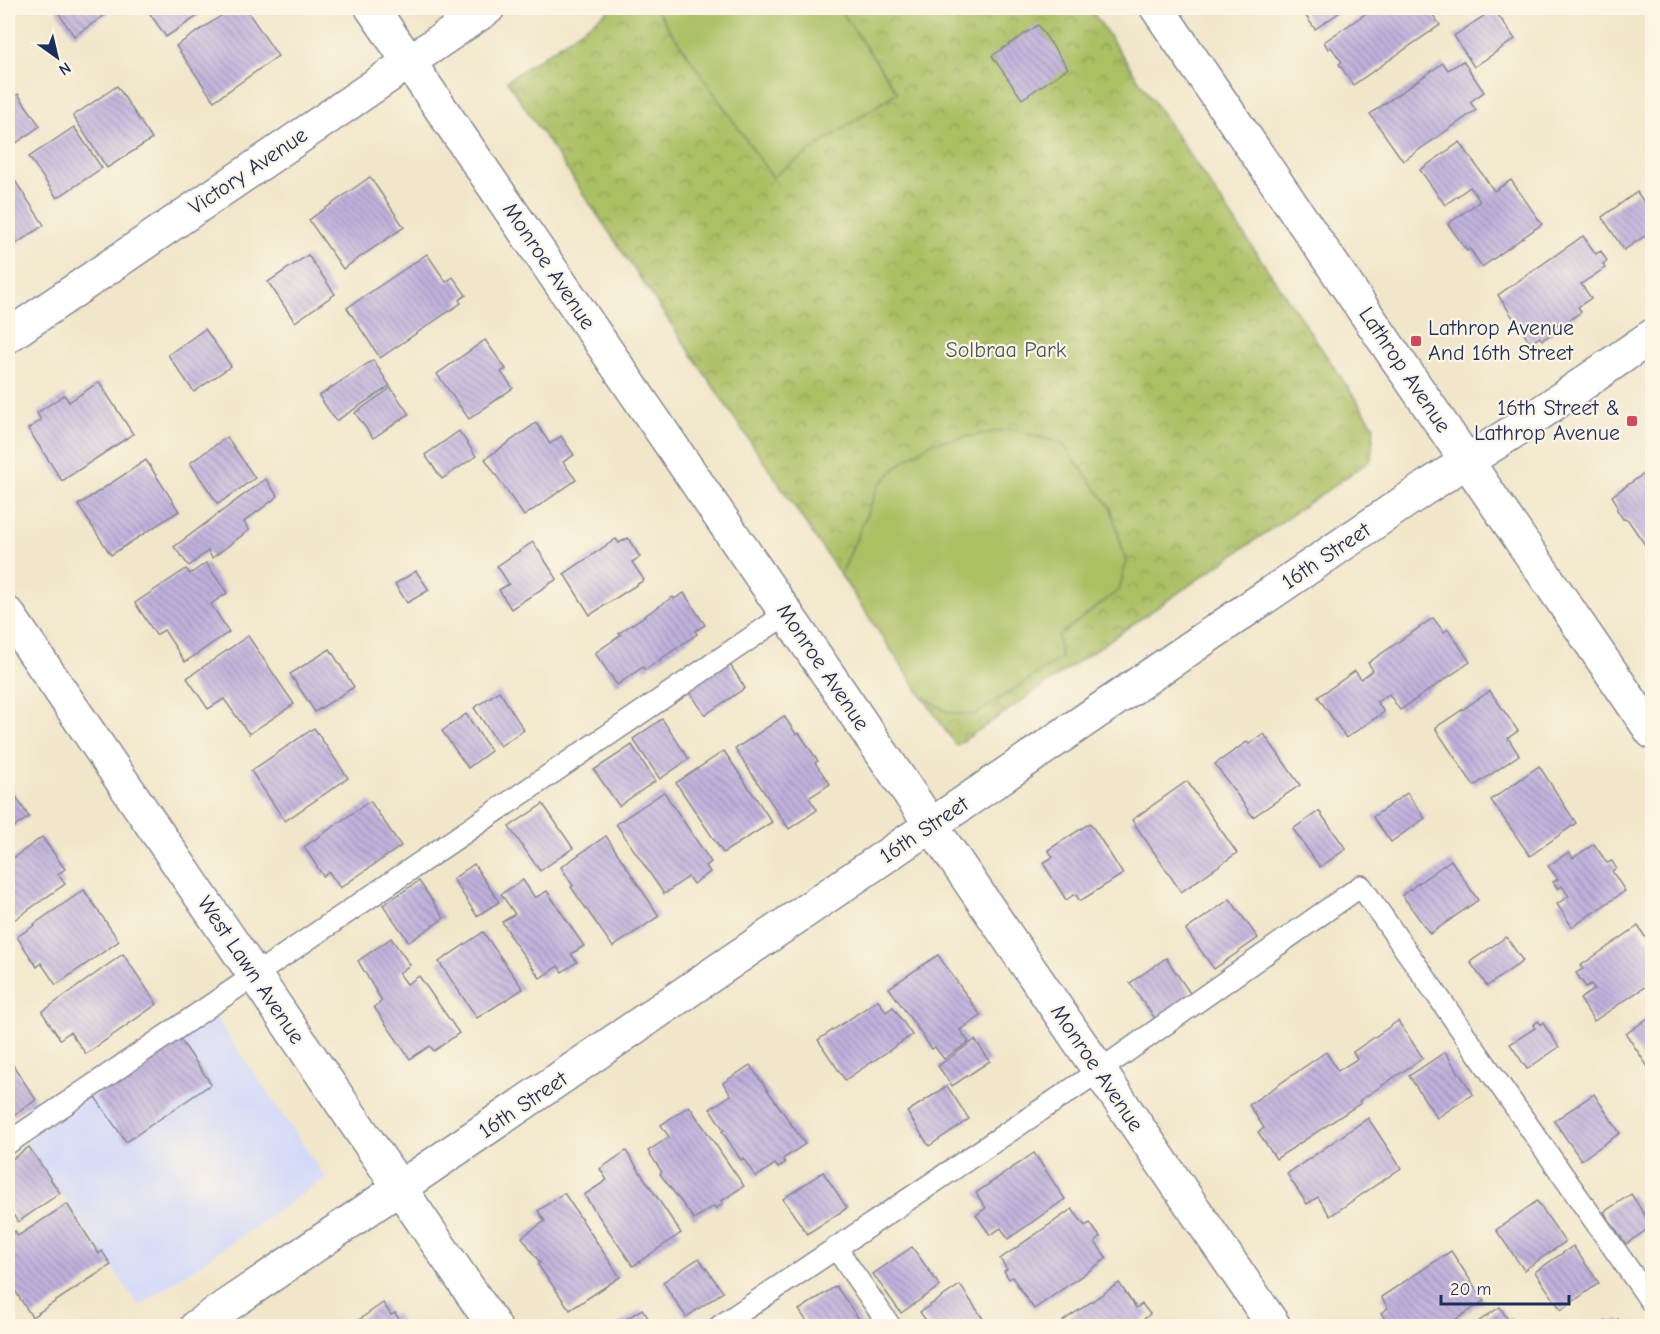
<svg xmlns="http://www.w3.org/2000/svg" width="1660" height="1334" font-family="'Comic Neue',sans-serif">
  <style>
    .built { fill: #d3d9f9 }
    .park { fill: url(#park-crowns); stroke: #637760; stroke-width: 1.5 }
    .pitch { fill: #abbf63; stroke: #637760; stroke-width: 1.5 }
    .building { fill: url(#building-back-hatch) }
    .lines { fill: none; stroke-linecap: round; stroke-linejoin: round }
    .service-casing { stroke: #868a94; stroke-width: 24 }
    .minor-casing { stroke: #868a94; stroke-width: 36 }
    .tertiary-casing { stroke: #868a94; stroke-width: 36 }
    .service { stroke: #fff; stroke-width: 21 }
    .minor { stroke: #fff; stroke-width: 33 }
    .tertiary { stroke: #fff; stroke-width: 33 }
    .poi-dot { fill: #d1495b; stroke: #fcf5e5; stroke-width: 2 }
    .labels { text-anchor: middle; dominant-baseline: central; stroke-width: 4.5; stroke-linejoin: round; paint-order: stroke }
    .street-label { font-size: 22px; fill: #1b2f5e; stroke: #fcf5e5 }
    .poi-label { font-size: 22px; fill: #1b2f5e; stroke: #fcf5e5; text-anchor: start }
    .park-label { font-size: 22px; fill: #465a60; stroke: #fcf5e5 }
  </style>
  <defs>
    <pattern id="park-crowns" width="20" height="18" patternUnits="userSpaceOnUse" patternTransform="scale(1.5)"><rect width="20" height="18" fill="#abbf63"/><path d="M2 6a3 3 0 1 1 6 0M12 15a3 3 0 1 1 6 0" fill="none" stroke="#8a9c55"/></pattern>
    <pattern id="building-back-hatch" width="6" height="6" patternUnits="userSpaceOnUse" patternTransform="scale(1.5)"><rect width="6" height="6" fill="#c0b1dc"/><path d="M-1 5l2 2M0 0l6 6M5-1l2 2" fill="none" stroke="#9b90b6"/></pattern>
  </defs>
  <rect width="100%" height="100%" fill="#fcf5e5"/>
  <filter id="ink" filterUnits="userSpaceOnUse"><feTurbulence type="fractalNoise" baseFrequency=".0167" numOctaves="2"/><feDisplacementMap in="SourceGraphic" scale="12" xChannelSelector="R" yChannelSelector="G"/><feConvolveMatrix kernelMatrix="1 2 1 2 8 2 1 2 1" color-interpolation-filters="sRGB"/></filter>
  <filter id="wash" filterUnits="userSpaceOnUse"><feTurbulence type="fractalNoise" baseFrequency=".008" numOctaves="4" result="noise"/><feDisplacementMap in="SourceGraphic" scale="24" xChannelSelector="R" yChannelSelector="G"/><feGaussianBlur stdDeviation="1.35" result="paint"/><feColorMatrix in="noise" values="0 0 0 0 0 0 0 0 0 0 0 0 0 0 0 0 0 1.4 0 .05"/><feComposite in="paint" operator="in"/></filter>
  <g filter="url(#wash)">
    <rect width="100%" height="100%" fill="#f1e6c9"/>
    <polygon class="built" points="213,1013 326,1178 139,1306 25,1141"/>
    <polygon class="park" points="613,8 1090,8 1374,426 1371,460 956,746 507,81"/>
    <g class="pitch">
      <polygon points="662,8 839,8 897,92 772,177 657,11"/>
      <polygon points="1011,429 1062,444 1111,508 1126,562 1119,590 1058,636 1061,658 975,715 949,713 922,696 841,575 879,485 900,464 931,443"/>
    </g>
    <g id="blocks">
      <g class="building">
        <polygon points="55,8 113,8 114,9 74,36"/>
        <polygon points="146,8 210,8 166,37"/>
        <polygon points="233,8 245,8 278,56 214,101 176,46"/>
        <polygon points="1300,8 1346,8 1315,29"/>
        <polygon points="1374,8 1428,8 1440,25 1353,85 1339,64 1342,62 1331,47 1328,49 1324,42"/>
        <polygon points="1494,9 1515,39 1474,67 1454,36"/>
        <polygon points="1038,25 1068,68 1022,99 992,56"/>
        <polygon points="1463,61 1484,92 1470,102 1476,110 1403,161 1370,114 1443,63 1448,70"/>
        <polygon points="117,86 152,139 107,168 73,116"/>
        <polygon points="18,94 40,126 8,149 8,101"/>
        <polygon points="74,127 102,168 57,198 29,157"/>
        <polygon points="1460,142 1494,191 1511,180 1542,224 1482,267 1470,249 1467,251 1465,248 1448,224 1480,201 1470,187 1445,205 1420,170"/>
        <polygon points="8,170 44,225 8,249"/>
        <polygon points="370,177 404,227 343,269 309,220"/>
        <polygon points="1637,192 1652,214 1652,231 1624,250 1602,217"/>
        <polygon points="1583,236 1596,254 1601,251 1607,261 1603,264 1605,268 1581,284 1591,298 1578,307 1581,312 1562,325 1560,323 1552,328 1555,332 1542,340 1540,337 1530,343 1498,295"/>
        <polygon points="427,254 446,282 453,277 466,295 459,300 461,303 380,358 347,308"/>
        <polygon points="308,255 335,294 295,322 268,282"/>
        <polygon points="205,329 231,366 194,392 168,355"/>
        <polygon points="485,340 506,369 501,372 513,388 469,419 437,374"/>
        <polygon points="373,360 390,386 336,421 319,396"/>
        <polygon points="99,382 133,434 62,481 28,429 41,420 37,413 64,395 69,402"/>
        <polygon points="391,388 409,414 373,438 355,413"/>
        <polygon points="536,423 550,444 561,436 574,455 563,462 576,480 524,516 485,459"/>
        <polygon points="459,431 476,456 442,479 425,455"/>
        <polygon points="227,437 255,478 218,504 190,463"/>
        <polygon points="146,460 179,511 111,555 78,505"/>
        <polygon points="1652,468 1652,550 1650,552 1628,520 1623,519 1617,510 1617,504 1612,496"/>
        <polygon points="265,479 278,496 244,522 249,530 212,558 208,551 189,566 174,547"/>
        <polygon points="628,538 640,557 632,562 644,580 590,615 564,574 616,539 619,543"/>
        <polygon points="533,542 557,579 511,609 499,590 509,584 497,566"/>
        <polygon points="206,563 227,593 211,604 229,632 185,662 164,630 156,635 135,603 186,569 190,574"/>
        <polygon points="416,571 429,590 407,603 395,584"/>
        <polygon points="684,593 705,625 695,631 697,634 645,670 643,667 617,685 595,653 621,635 619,633 673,597 674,599"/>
        <polygon points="1433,618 1444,632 1448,629 1470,662 1400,710 1389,694 1377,702 1384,712 1346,738 1318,697 1355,671 1361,679 1373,670 1368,663"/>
        <polygon points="248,636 294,704 249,734 224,699 208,709 187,678"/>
        <polygon points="330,649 354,687 315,712 290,674"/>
        <polygon points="727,660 745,688 705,715 687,688"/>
        <polygon points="499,691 524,730 500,746 474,708"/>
        <polygon points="1490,691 1518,731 1508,738 1519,755 1474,786 1435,728"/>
        <polygon points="466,714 491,751 468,768 442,731"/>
        <polygon points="784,716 796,734 799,733 818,761 815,763 830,784 809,798 817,810 789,829 735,749"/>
        <polygon points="662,719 689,759 660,779 633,739"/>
        <polygon points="314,728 348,778 285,821 251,771"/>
        <polygon points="1264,734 1300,785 1253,817 1215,764 1247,742 1249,744"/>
        <polygon points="632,745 655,781 619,806 594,770"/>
        <polygon points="724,751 772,822 723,853 676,783"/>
        <polygon points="1539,766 1576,823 1530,856 1491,800"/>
        <polygon points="1187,781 1237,853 1181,892 1132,820"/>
        <polygon points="8,784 29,817 8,831"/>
        <polygon points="664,792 711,862 706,866 710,872 693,884 688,877 664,894 616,824"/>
        <polygon points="1407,793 1425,818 1391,842 1373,817"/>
        <polygon points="370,801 401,846 340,888 329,872 323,876 304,847"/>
        <polygon points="543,804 573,848 540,871 509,827"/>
        <polygon points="1319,811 1346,849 1320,867 1293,829"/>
        <polygon points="1090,823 1123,874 1080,901 1075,894 1066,900 1043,863 1053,857 1048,850"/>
        <polygon points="606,836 659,916 613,947 571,887 573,886 561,867"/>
        <polygon points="42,837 65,869 58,874 65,884 11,922 8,918 8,862"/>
        <polygon points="1594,844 1607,863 1612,861 1616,868 1612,871 1625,891 1572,927 1557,904 1569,896 1562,886 1558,889 1553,882 1558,879 1548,866 1569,852 1573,858"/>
        <polygon points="1451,860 1478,900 1430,934 1402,895"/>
        <polygon points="474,864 499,902 477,916 453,879"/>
        <polygon points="523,880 535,898 547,891 584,946 571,954 577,962 562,972 558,966 540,978 509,935 510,934 502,922 515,914 501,894"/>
        <polygon points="419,881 444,918 409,942 383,905"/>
        <polygon points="84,890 119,941 56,985 41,963 37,967 17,937 35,925 34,924"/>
        <polygon points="1230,899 1258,938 1214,969 1186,930"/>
        <polygon points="1638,926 1647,940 1652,936 1652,982 1594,1021 1580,999 1595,989 1591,984 1586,987 1576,973 1583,969 1580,966"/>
        <polygon points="483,932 523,989 477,1018 439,962"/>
        <polygon points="1506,937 1523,961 1487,986 1470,962"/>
        <polygon points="391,938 410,965 399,973 407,984 419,976 459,1033 434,1051 430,1046 410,1059 374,1007 382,1001 358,961"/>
        <polygon points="123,954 157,1004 86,1054 70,1032 60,1039 42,1012"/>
        <polygon points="938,955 981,1016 960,1030 969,1042 944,1059 935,1047 932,1049 889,988"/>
        <polygon points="1166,958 1192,996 1156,1020 1130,983"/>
        <polygon points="878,1000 886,1012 893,1007 912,1035 845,1080 818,1040"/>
        <polygon points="1652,1015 1652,1073 1626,1034"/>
        <polygon points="1398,1021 1423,1058 1359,1101 1361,1103 1276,1159 1258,1132 1264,1128 1249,1105 1326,1052 1338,1071 1357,1059 1353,1052"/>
        <polygon points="1538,1021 1541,1025 1543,1023 1559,1047 1527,1069 1510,1044 1535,1028 1533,1025"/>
        <polygon points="180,1039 211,1084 126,1142 95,1097"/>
        <polygon points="975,1040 990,1061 952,1086 938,1066"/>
        <polygon points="1445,1052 1473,1094 1437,1118 1409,1076"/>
        <polygon points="11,1062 36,1100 8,1119 8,1065"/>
        <polygon points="750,1065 805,1144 783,1159 785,1163 778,1168 775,1164 756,1177 743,1158 741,1160 722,1131 724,1130 710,1109 731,1095 723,1083"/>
        <polygon points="947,1086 969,1119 929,1146 907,1112"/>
        <polygon points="1594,1094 1620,1133 1581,1160 1554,1121"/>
        <polygon points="689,1106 744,1186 721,1201 723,1203 716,1209 714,1206 694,1219 660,1174 662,1172 648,1151 669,1137 661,1125"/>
        <polygon points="1368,1118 1401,1168 1330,1216 1318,1197 1307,1204 1287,1174"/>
        <polygon points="29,1147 60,1193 18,1222 8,1207 8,1162"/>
        <polygon points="626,1151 681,1233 633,1266 584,1195 607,1180 600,1169"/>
        <polygon points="1034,1153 1065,1199 1008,1239 1001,1228 990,1235 976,1215 986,1208 976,1193"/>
        <polygon points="823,1172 847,1208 807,1234 783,1199"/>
        <polygon points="564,1193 620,1277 570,1310 538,1265 540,1263 522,1237 545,1221 538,1211"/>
        <polygon points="1631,1194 1652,1226 1626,1244 1604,1212"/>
        <polygon points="1537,1201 1565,1242 1524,1270 1496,1230"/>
        <polygon points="67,1204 99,1254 102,1251 111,1265 32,1317 8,1280 8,1237 15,1231 18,1236"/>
        <polygon points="1072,1209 1085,1226 1090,1223 1100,1237 1095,1242 1107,1258 1034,1309 1012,1277 1009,1279 1004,1271 1007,1269 1000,1259"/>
        <polygon points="1573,1246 1599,1283 1561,1310 1535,1272"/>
        <polygon points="912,1247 940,1286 901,1313 873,1274"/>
        <polygon points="1451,1251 1484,1301 1446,1326 1389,1326 1381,1313 1388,1308 1381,1297"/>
        <polygon points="699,1258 723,1292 686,1317 663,1282"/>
        <polygon points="1119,1283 1136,1308 1142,1304 1150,1314 1138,1324 1140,1326 1067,1326 1063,1321"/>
        <polygon points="960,1285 988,1326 930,1326 920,1312"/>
        <polygon points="836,1286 863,1325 861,1326 810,1326 799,1310"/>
        <polygon points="383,1303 391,1315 395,1313 404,1326 350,1326"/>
        <polygon points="1500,1307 1508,1320 1511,1318 1514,1323 1512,1325 1513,1326 1472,1326"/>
        <polygon points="642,1309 654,1326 615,1326"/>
        <polygon points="1618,1319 1624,1326 1598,1326 1606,1321 1609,1325"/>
      </g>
    </g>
  </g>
  <g filter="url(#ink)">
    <use href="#blocks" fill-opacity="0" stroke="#868a94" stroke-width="1.5"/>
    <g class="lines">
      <g class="service-casing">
        <g id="service">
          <polyline points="8,1143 786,614"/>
          <polyline points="836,1248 890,1326"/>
          <polyline points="720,1326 1099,1071 1361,886 1652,1303"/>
        </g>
      </g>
      <g class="minor-casing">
        <g id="minor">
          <polyline points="372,8 1274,1326"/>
          <polyline points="8,336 488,8"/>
          <polyline points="8,614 494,1326"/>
        </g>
      </g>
      <g class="tertiary-casing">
        <g id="tertiary">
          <polyline points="1157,8 1652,732"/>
          <polyline points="197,1326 1425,488 1519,428 1652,336"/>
        </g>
      </g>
      <use href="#service" class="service"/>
      <use href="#minor" class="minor"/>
      <use href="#tertiary" class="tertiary"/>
    </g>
  </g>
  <g class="poi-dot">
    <rect x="1410" y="335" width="12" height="12" rx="3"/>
    <rect x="1626" y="415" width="12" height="12" rx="3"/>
  </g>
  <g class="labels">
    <g class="street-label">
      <text transform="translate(248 171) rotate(-34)">Victory Avenue</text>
      <text transform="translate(549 266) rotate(56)">Monroe Avenue</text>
      <text transform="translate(1405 370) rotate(56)">Lathrop Avenue</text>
      <text transform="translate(1326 556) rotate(-34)">16th Street</text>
      <text transform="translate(823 667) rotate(56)">Monroe Avenue</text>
      <text transform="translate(924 830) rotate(-34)">16th Street</text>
      <text transform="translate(251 970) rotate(56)">West Lawn Avenue</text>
      <text transform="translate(1097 1068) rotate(56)">Monroe Avenue</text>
      <text transform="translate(523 1105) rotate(-34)">16th Street</text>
    </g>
    <g class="poi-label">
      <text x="1428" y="328">Lathrop Avenue<tspan x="1428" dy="25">And 16th Street</tspan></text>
      <text x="1620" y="408" text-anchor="end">16th Street &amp;<tspan x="1620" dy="25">Lathrop Avenue</tspan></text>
    </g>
    <g class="park-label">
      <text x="1006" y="350">Solbraa Park</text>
    </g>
  </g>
  <rect width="1660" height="1334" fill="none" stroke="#fcf5e5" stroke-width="30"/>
  <g transform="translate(57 57) rotate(146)" stroke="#fcf5e5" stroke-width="4.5" paint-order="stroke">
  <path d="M0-4.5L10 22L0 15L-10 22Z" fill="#1b2f5e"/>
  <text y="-9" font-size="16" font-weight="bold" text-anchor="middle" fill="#1b2f5e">N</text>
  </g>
  <path d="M1441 1295v9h128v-9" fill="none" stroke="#1b2f5e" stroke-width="3"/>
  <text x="1450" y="1295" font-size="18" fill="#1b2f5e" stroke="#fcf5e5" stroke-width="4.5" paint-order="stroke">20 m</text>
</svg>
